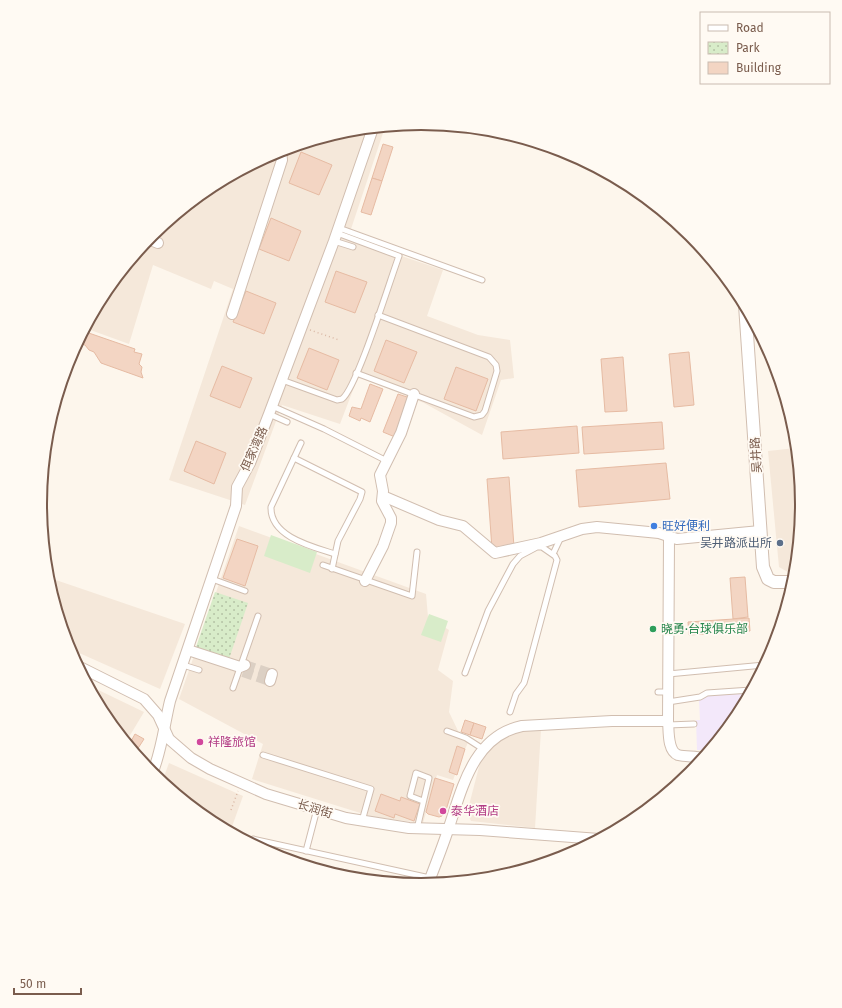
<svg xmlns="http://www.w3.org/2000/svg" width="842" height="1008" font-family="'Fira Sans','Noto Sans SC',sans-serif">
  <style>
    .residential { fill: #f5e8da }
    .education { fill: #f3e8fa }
    .grass { fill: #d8ecc9 }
    .park { fill: url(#park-dots) }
    .building { fill: #f3d5c3; stroke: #e6bba3 }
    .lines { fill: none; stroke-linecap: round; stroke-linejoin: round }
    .minor-tunnel { stroke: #dcd0c4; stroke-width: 10; stroke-dasharray: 10 5; stroke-linecap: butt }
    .service-casing { stroke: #d1beb0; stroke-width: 7 }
    .minor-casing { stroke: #d1beb0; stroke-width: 12 }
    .tertiary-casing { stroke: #d1beb0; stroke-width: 14 }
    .path { stroke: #d9b8a5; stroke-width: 1.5; stroke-dasharray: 1 3; stroke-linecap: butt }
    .service { stroke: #fff; stroke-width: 5 }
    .minor { stroke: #fff; stroke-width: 10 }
    .tertiary { stroke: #fff; stroke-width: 12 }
    .shop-dot { fill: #3f7fe0; stroke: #fffaf3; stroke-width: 1.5 }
    .service-dot { fill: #5c6f8a; stroke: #fffaf3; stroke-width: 1.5 }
    .leisure-dot { fill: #2e9e5b; stroke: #fffaf3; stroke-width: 1.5 }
    .hotel-dot { fill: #d1479c; stroke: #fffaf3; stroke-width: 1.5 }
    .labels { text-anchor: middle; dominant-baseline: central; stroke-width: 3.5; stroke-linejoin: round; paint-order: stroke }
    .street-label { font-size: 12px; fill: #7a5c4d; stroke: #fffaf3 }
    .shop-label { font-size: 12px; fill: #366cbe; stroke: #fffaf3; text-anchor: start }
    .service-label { font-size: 12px; fill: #4e5e75; stroke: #fffaf3; text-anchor: end }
    .leisure-label { font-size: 12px; fill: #27864d; stroke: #fffaf3; text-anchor: start }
    .hotel-label { font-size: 12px; fill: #b23c85; stroke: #fffaf3; text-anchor: start }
    .rim { fill: none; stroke: #7a5c4d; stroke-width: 2 }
  </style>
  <defs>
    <pattern id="park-dots" width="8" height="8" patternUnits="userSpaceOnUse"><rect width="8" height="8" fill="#d8ecc9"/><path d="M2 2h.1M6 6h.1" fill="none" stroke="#b4c2a5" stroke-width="1.8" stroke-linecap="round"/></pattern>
  </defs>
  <rect width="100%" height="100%" fill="#fdf6ec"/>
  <g class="residential">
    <polygon points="385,127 348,238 443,270 427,316 478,335 510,340 514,378 501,380 482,435 424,403 358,377 340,424 282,405 245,505 169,480 233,289 214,281 211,289 153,265 129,344 85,328 104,292 152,234 210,187 275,152 347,130"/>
    <polygon points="796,448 802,504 795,576 779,567 768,451"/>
    <polygon points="239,526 426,594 428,617 449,630 438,670 453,681 449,712 459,733 470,737 453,780 437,775 423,823 373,817 252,779 263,744 179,699"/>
    <polygon points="47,577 185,624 160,689 68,648"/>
    <polygon points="88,685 144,712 126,742 104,715"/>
    <polygon points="541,730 535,828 471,821 467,813 481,759 488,749 507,735 520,731"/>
    <polygon points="169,763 243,796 230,832 209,821 162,782"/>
  </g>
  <polygon class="education" points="750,693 738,716 710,750 697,750 696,720 700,720 699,700 707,694"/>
  <g class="grass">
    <polygon points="271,535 317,552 310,573 264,556"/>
    <polygon points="429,614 448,621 441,642 421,635"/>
  </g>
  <polygon class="park" points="215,592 248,603 229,659 196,647"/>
  <g class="building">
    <polygon points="383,144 393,147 382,181 372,178"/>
    <polygon points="301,152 332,165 319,195 289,183"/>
    <polygon points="372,178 382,181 371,215 361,212"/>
    <polygon points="271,218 301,231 289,261 259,249"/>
    <polygon points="336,271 367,282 355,313 325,302"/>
    <polygon points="246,291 276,303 264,334 233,322"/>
    <polygon points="83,331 135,349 134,352 142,354 139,364 142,367 141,372 143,378 101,363 94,352 89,350 85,345 77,342"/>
    <polygon points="386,340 417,352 404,383 374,371"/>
    <polygon points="309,348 339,360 327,390 297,378"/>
    <polygon points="689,352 694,405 674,407 669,354"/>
    <polygon points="623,357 627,411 605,412 601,359"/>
    <polygon points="222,366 252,378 240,408 210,396"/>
    <polygon points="456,367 488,379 476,411 444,399"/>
    <polygon points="370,384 383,389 370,422 361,418 360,421 349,416 352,407 361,409"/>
    <polygon points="398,394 410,398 395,437 383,432"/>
    <polygon points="662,422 664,449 584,454 582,427"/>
    <polygon points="577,426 579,453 503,459 501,432"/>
    <polygon points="196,441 226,453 214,484 184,471"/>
    <polygon points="666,463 670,499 579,507 576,470"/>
    <polygon points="509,477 514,547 492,549 487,479"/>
    <polygon points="237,539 258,546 245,586 223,578"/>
    <polygon points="745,577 748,617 733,619 730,578"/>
    <polygon points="749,618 750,631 689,635 688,622"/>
    <polygon points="465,720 474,723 470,735 461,732"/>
    <polygon points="474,723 486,727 482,739 470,735"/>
    <polygon points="135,734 144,739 135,753 129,745"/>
    <polygon points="457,746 465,749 457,775 449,772"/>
    <polygon points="435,778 454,784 446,810 442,816 439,817 428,814 426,812"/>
    <polygon points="381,794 400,801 401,797 420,804 414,821 395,814 394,818 375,811"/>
  </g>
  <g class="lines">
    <g class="minor-tunnel">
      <polyline points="245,665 272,674"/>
      <polyline points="243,672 270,681"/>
    </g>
    <g class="service-casing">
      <g id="service">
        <polyline points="339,228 482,280"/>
        <polyline points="334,241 353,247"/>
        <polyline points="356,373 474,417 482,415 485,411 497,371 496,365 489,357 378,315"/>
        <path d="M282,380L337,400L342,399C357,388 390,280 399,256L337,233"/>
        <polyline points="272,406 324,429 383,459"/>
        <polyline points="269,414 287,422"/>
        <path d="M301,443L271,507C270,537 313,547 335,554"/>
        <polyline points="294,458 362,492 360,499 338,541 332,569"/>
        <polyline points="553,554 561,537"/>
        <polyline points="323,565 412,596 417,552"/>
        <polyline points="212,579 245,591"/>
        <polyline points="183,665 199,670"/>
        <polyline points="465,673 488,611 513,564 520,556 537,547 542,547 555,556 557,560 526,676 524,683 516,694 510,712"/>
        <polyline points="668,674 765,665"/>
        <polyline points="233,688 258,616"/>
        <polyline points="658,692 668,692"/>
        <polyline points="668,702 700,697 707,693 751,690"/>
        <polyline points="668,725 694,724"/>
        <polyline points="447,731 466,738 483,749"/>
        <polyline points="263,755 371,789 362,821"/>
        <polyline points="417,829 429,778 416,773 410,796 423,801"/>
        <polyline points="253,839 430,878"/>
        <polyline points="306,851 317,809"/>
      </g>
    </g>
    <g class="minor-casing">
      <g id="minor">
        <polyline points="148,239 158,243"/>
        <polyline points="232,314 282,160 281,150"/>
        <polyline points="383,496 439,520 463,526 495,553 541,543 582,529 597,527 659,533 677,539 760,531"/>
        <path d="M669,538L668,721C669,730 667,751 678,755C686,757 695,756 703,758"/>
        <polyline points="365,581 383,546 391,523 391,518 382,501 383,491 380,475 401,433 414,394"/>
        <polyline points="188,650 240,667 245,665"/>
        <polyline points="78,666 144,699 158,715 169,739 191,758 210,769 266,794 346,818 409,828 480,830 599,839"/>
        <polyline points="270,681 272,674"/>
        <path d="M152,774C162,750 164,726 170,701L236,506L237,487L250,463L269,414L334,241L373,128"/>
        <path d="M428,884C435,866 442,848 448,830C462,789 473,736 522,726L612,721H668"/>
      </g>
    </g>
    <g class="tertiary-casing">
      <polyline id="tertiary" points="745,305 763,567 768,579 774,582 793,582"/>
    </g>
    <g class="path">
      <polyline points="310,330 339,340"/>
      <polyline points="231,810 238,791"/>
    </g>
    <use href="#service" class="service"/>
    <use href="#minor" class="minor"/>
    <use href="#tertiary" class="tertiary"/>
  </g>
  <circle class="shop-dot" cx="654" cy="526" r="4"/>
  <circle class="service-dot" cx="780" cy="543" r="4"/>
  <circle class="leisure-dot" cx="653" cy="629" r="4"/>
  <g class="hotel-dot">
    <circle cx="200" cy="742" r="4"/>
    <circle cx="443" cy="811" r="4"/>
  </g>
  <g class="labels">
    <g class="street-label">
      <text transform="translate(254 449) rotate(-66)">佴家湾路</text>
      <text transform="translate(756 455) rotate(-94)">吴井路</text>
      <text transform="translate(315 809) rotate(17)">长润街</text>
    </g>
    <g class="shop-label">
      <text x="662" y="526">旺好便利</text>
    </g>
    <g class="service-label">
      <text x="772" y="543">吴井路派出所</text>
    </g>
    <g class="leisure-label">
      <text x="661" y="629">晓勇·台球俱乐部</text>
    </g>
    <g class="hotel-label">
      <text x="208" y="742">祥隆旅馆</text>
      <text x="451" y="811">泰华酒店</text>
    </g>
  </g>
  <path d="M0 0H842V1008H0ZM47 504a374 374 0 1 1 748 0a374 374 0 1 1-748 0Z" fill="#fffaf3" fill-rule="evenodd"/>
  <path class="rim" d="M47 504a374 374 0 1 1 748 0a374 374 0 1 1-748 0Z"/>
  <rect x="700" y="12" width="130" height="72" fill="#fffaf3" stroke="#cabbb1"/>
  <rect x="708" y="25" width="20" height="6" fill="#ffffff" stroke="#cabbb1"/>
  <text x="736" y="32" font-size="12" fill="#7a5c4d">Road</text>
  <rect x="708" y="42" width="20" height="12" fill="url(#park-dots)" stroke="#cabbb1"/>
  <text x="736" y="52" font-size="12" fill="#7a5c4d">Park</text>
  <rect x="708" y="62" width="20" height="12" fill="#f3d5c3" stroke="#cabbb1"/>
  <text x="736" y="72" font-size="12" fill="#7a5c4d">Building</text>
  <path d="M14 988v6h67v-6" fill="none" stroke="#7a5c4d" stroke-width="2"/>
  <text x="20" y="988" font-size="12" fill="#7a5c4d" stroke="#fffaf3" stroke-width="3" paint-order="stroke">50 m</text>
</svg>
